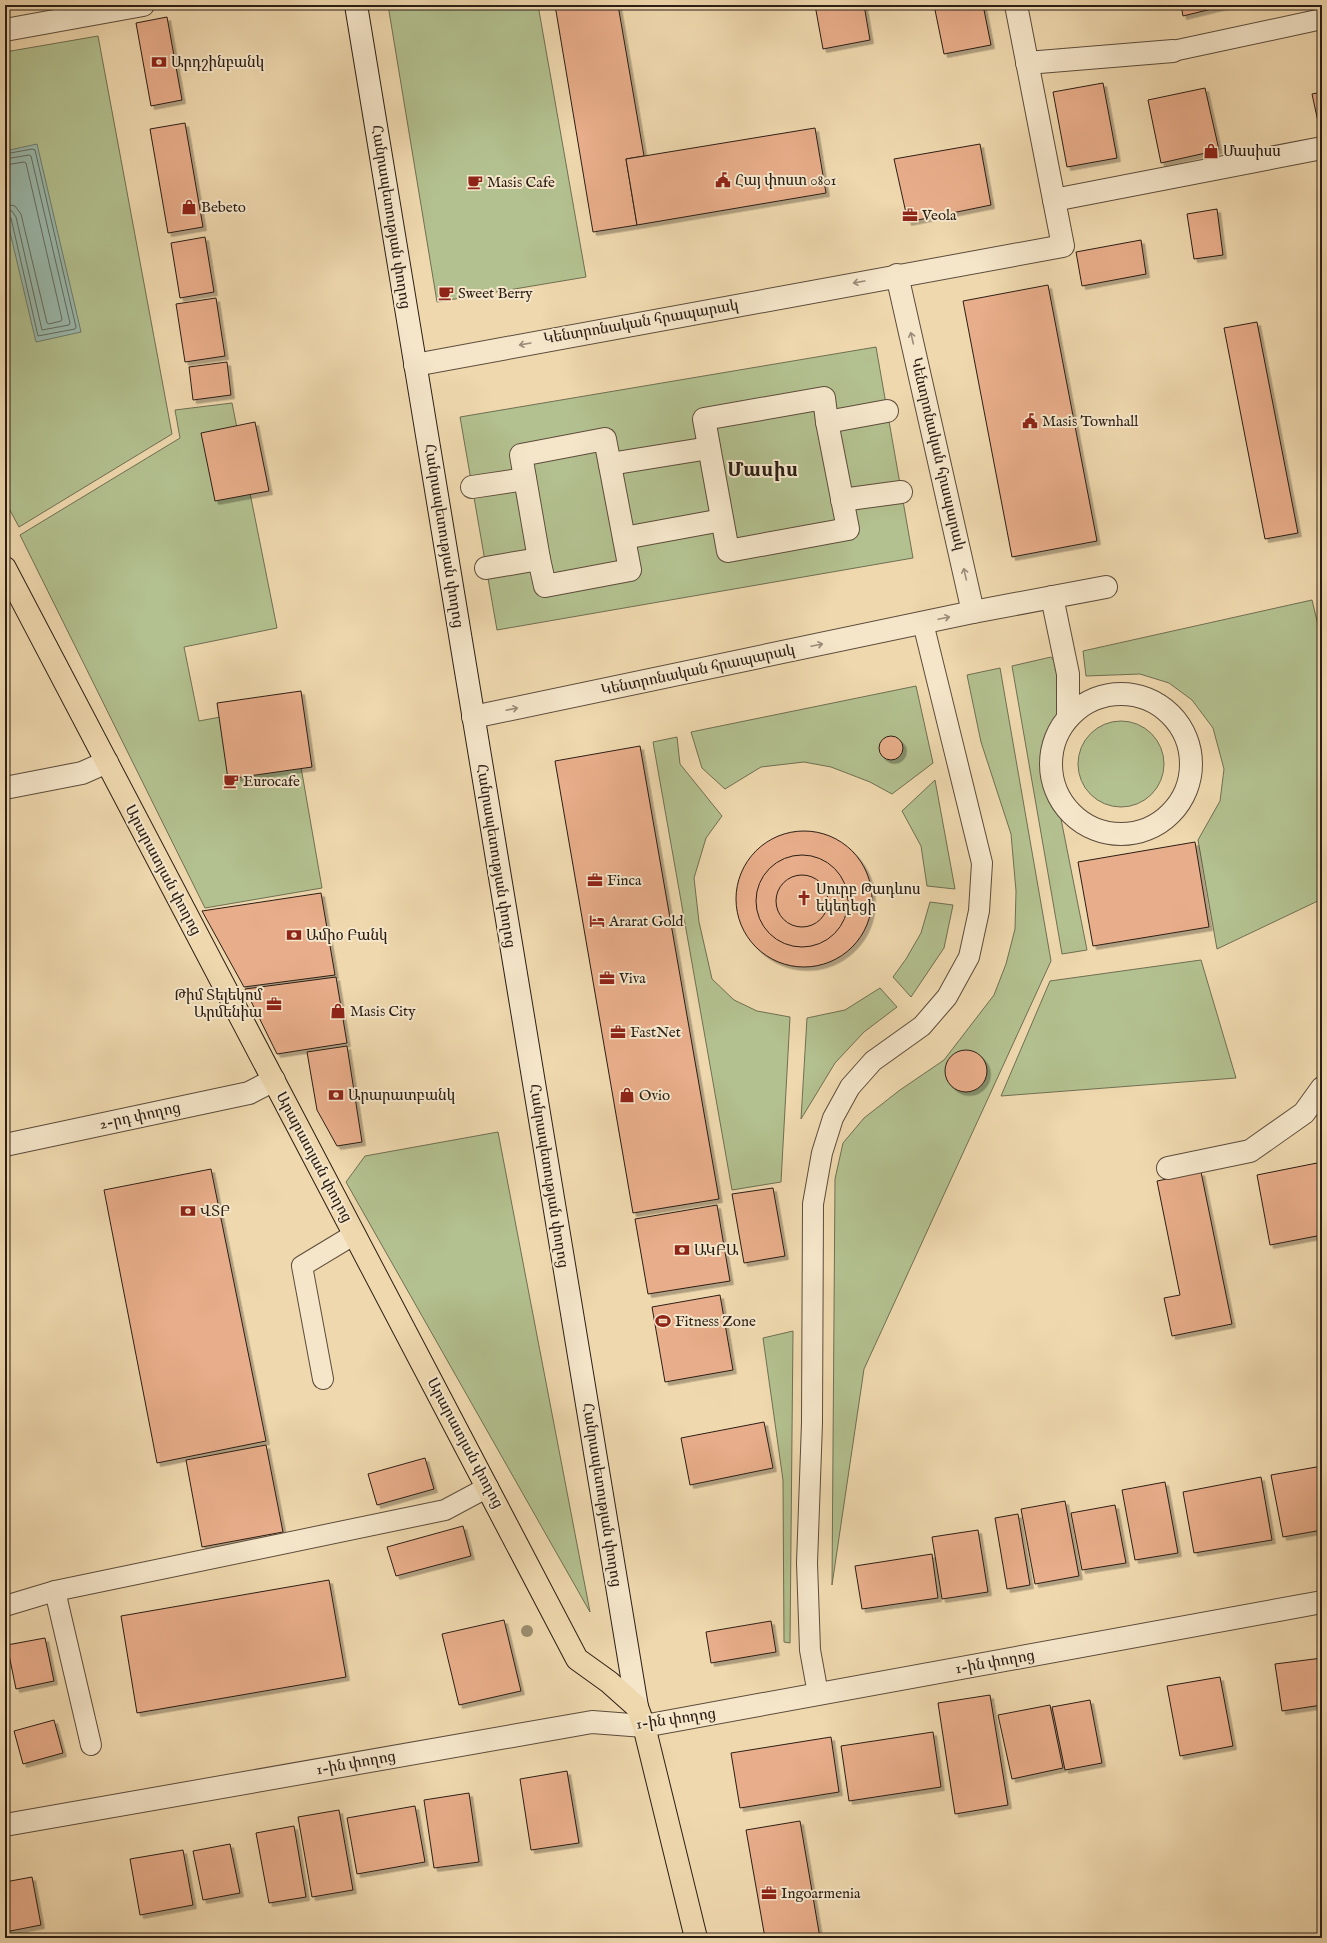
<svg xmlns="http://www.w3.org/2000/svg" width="1327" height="1943" font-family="'IM FELL English','Noto Serif Armenian',serif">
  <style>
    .green { fill: #b3c08f; stroke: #6f6f52 }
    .water { fill: #9ab9ac; stroke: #6e7b70 }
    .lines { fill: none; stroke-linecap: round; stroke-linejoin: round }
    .shore { stroke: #626c60; stroke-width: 1 }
    .building { fill: #e8ad8a; stroke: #2b1e15; filter: url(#shadow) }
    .lane-casing { stroke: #5c4c3b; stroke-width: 22 }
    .street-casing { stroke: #5c4c3b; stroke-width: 24 }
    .secondary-casing { stroke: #2b1e15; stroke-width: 24 }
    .primary-casing { stroke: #2b1e15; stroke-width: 24 }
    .lane { stroke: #f5e6ca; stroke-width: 20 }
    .street { stroke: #f5e6ca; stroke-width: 22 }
    .secondary { stroke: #f5e6ca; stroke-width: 22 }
    .primary { stroke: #efd8ae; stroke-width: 22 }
    .tree { fill: #9a8d6e }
    .oneway { stroke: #9a8c79 }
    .labels { text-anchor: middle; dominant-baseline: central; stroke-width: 4; stroke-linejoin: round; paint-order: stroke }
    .poi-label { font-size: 15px; fill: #2b1e15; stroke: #f5e6ca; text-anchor: start }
    .street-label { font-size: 15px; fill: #2b1e15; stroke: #f5e6ca }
    .district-label { font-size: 19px; font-weight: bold; letter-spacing: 1px; fill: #2b1e15; stroke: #f5e6ca }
  </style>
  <defs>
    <filter id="shadow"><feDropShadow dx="3.5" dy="3.5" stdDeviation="0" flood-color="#0004"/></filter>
  </defs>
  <rect width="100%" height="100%" fill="#efd8ae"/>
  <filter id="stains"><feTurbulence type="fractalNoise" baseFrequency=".005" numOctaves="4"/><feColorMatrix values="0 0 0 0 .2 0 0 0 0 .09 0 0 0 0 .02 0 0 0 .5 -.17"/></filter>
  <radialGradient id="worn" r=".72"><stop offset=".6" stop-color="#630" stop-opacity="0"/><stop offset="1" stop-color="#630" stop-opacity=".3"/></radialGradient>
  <g class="green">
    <polygon points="388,5 538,5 586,277 437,302"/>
    <polygon points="98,36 172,434 19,527 5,501 5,52"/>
    <polygon points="876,347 913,558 497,630 460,417"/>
    <polygon points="232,403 277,628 184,647 199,721 290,704 322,888 205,908 20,535 180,438 175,410"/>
    <polygon points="1312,600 1318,625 1322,663 1322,899 1217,949 1198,840 1220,801 1224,769 1213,728 1192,700 1169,683 1140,674 1086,676 1083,651"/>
    <polygon points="1051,657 1059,667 1058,722 1046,738 1043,759 1047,786 1059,809 1087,950 1062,954 1012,666"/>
    <polygon points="1000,668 1051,961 864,1369 832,1585 835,1179 843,1143 864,1118 900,1090 944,1060 994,995 1006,964 1015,929 1016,891 1011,834 981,742 967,675"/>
    <polygon points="916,686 933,763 892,794 870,782 831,767 804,762 761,767 725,789 702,768 691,732"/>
    <circle cx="1121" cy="764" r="43"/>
    <polygon points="677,737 680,764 722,816 706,838 694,878 699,922 712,979 734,1000 757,1011 790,1017 781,1182 732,1190 653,742"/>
    <polygon points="935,780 955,889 927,886 921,846 902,811"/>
    <polygon points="930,902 953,905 944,948 911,997 893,977 906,959 921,933"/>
    <polygon points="1201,960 1236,1078 1001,1096 1050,981"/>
    <polygon points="880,988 897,1007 864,1032 835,1063 801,1119 807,1018 845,1010"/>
    <polygon points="498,1132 590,1612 346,1182 365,1156"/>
    <polygon points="793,1331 790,1643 784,1642 783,1480 763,1338"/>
  </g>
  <polygon class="water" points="37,144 81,332 36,342 5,211 5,151"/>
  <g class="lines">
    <g class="shore">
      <polyline points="5,154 32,149 35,150 76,327 75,329 38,336 11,218 5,215"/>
      <polyline points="5,159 29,155 31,156 70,323 69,325 42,330 16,217 12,211 5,210"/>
      <polyline points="5,165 24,162 26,163 62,319 61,321 49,324 47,323 21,214 15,206 5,204"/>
    </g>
  </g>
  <g class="building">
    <polygon points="555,5 618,5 644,156 626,159 637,225 593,232"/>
    <polygon points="815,5 864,5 870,40 823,49"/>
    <polygon points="934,5 983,5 991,45 944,54"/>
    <polygon points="1181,5 1228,5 1183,16"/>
    <polygon points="167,17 182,100 151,106 136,23"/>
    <polygon points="1103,83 1117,158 1067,167 1053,92"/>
    <polygon points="1205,88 1219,150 1161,163 1148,100"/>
    <polygon points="1322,92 1322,131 1320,131 1312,94"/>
    <polygon points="185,123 203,227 168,233 150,129"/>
    <polygon points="815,128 826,193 637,225 626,159"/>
    <polygon points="980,144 991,205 908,222 894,159"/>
    <polygon points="1217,209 1223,255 1194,259 1187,214"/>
    <polygon points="205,237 214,292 180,298 171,243"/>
    <polygon points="1141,240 1146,274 1082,286 1076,252"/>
    <polygon points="1048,285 1097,541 1012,557 963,301"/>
    <polygon points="216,298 225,356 185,362 176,304"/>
    <polygon points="1257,322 1298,533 1265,539 1224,328"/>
    <polygon points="227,362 231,395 193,400 189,367"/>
    <polygon points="255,422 269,491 215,501 201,433"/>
    <polygon points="301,691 312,767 228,779 217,703"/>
    <circle cx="891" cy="748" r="12"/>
    <polygon points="640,746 719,1199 633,1213 555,761"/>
    <circle cx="804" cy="899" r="68"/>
    <polygon points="1195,842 1209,927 1093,946 1078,862"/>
    <circle cx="802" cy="901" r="46"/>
    <circle cx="802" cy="901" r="26"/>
    <polygon points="321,893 335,975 244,987 202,911"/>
    <polygon points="336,977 347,1043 277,1054 245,989"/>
    <polygon points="347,1046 362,1142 337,1146 317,1110 307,1052"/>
    <circle cx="966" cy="1071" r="21"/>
    <polygon points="1322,1162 1322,1235 1270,1245 1257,1175"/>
    <polygon points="211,1169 266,1441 157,1463 104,1190"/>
    <polygon points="1201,1172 1232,1324 1172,1336 1164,1298 1180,1295 1157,1181"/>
    <polygon points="773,1188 785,1256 744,1263 732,1194"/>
    <polygon points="717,1205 730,1281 648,1294 635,1219"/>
    <polygon points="720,1295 733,1370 665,1382 652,1307"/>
    <polygon points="764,1422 773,1468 690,1485 681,1438"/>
    <polygon points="266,1445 283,1532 202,1547 186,1460"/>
    <polygon points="425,1458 434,1489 377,1505 368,1474"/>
    <polygon points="1322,1466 1322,1530 1283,1537 1271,1475"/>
    <polygon points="1261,1477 1272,1540 1194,1553 1183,1492"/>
    <polygon points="1165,1482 1178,1553 1135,1560 1122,1490"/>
    <polygon points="1065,1501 1079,1576 1035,1584 1021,1509"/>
    <polygon points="1115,1505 1126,1563 1082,1570 1071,1513"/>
    <polygon points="1018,1514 1030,1585 1007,1589 995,1518"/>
    <polygon points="463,1526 471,1556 396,1576 387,1547"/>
    <polygon points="978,1530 988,1592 942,1599 932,1537"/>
    <polygon points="932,1554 938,1598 862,1609 855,1566"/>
    <polygon points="329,1580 346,1677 137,1713 121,1616"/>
    <polygon points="504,1620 521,1691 459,1705 442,1634"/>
    <polygon points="771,1621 776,1652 711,1663 706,1632"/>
    <polygon points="45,1638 54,1681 16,1689 7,1645"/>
    <polygon points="1322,1658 1322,1705 1282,1711 1275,1664"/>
    <polygon points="1220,1677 1233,1746 1180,1756 1167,1686"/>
    <polygon points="990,1695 1008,1805 955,1814 938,1703"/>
    <polygon points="1090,1700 1102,1763 1065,1770 1052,1707"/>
    <polygon points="1050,1705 1063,1768 1012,1779 998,1715"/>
    <polygon points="54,1720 63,1753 23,1764 14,1731"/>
    <polygon points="933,1732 941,1787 849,1801 841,1746"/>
    <polygon points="831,1737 839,1792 740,1808 731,1753"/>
    <polygon points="567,1771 579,1843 531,1850 520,1779"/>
    <polygon points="469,1793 479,1862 434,1868 424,1800"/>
    <polygon points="415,1806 425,1862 357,1874 347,1818"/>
    <polygon points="339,1810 353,1890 312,1897 298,1817"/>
    <polygon points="800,1821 820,1938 765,1938 746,1830"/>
    <polygon points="294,1826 306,1897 269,1903 256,1833"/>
    <polygon points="230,1844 240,1893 203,1900 193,1851"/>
    <polygon points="183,1850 193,1905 140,1915 130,1859"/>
    <polygon points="32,1877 41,1925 5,1932 5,1882"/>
  </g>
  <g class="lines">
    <g class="lane-casing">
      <g id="lane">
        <polyline points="1173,51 1322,19"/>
        <polyline points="323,1379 302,1266 355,1234"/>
        <polyline points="55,1591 91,1745"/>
        <polyline points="5,1606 55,1591 445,1510 488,1487"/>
        <polyline points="818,1694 810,1650 807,1563 812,1423 813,1204 822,1153 833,1118 850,1087 873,1061 922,1026 947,997 969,957 979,911 982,863 923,623"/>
      </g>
    </g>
    <g class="street-casing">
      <g id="street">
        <polyline points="5,30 143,5"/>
        <polyline points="1027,63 1173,51"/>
        <polyline points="1054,200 1322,148"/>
        <polyline points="897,275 973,612"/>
        <polyline points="415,365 1063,246 1016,5"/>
        <polygon points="824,398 827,422 848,529 728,551 704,419"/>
        <polyline points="827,422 887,411"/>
        <polygon points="605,439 630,570 545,586 539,559 521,455"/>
        <polyline points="610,464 709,448"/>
        <polyline points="472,487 525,479"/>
        <polyline points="842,500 901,492"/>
        <polyline points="624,538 722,520"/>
        <polyline points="486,568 539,559"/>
        <polyline points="1052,597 1068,674 1068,717"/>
        <circle cx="1121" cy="764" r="70"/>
        <polyline points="473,717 973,612 1106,587"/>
        <polyline points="5,788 82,773 107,762"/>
        <polyline points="5,1145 249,1093 274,1080"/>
        <polyline points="1168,1168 1250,1151 1304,1113 1322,1088"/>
        <polyline points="5,1825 592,1722 644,1726 1322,1602"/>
      </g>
    </g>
    <g class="secondary-casing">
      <polyline id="secondary" points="356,5 637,1707"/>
    </g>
    <g class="primary-casing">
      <polyline id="primary" points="5,568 577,1659 609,1682 637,1707 644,1726 696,1938"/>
    </g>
    <use href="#lane" class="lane"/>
    <use href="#street" class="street"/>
    <use href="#secondary" class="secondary"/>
    <use href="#primary" class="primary"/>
  </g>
  <circle class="tree" cx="527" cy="1631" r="6"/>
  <defs><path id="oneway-shaft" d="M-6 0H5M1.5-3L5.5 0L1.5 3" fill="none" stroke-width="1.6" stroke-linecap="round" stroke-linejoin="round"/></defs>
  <g class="oneway">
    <use href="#oneway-shaft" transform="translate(859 282) rotate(170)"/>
    <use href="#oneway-shaft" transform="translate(912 338) rotate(-103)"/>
    <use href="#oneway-shaft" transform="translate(525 344) rotate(170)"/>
    <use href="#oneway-shaft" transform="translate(965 574) rotate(-103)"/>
    <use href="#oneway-shaft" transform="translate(944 618) rotate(-12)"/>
    <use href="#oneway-shaft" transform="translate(817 645) rotate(-12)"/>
    <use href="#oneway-shaft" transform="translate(512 709) rotate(-12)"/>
  </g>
  <defs>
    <g id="bank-bare" transform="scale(1.2)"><path d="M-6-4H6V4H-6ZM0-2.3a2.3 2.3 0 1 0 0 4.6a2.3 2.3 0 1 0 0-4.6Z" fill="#8f2418" stroke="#f5e6ca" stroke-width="2.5" paint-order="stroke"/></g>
    <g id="shop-bare" transform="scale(1.2)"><path d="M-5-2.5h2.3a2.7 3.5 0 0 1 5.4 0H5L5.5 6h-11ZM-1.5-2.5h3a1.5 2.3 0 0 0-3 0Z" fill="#8f2418" stroke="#f5e6ca" stroke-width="2.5" paint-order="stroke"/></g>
    <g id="civic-bare" transform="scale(1.2)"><path d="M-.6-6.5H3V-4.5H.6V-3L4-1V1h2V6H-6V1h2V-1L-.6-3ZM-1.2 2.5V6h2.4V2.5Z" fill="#8f2418" stroke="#f5e6ca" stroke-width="2.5" paint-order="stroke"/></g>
    <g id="cafe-bare" transform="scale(1.2)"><path d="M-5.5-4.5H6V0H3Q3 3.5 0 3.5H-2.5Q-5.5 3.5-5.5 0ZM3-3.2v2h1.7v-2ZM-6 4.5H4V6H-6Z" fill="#8f2418" stroke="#f5e6ca" stroke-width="2.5" paint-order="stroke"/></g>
    <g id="office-bare" transform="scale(1.2)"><path d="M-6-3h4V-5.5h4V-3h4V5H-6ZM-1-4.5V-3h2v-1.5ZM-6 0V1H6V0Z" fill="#8f2418" stroke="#f5e6ca" stroke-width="2.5" paint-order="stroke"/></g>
    <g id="church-bare" transform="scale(1.2)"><path d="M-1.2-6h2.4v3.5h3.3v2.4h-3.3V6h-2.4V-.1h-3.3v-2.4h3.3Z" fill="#8f2418" stroke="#f5e6ca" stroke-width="2.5" paint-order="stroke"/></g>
    <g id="hotel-bare" transform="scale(1.2)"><path d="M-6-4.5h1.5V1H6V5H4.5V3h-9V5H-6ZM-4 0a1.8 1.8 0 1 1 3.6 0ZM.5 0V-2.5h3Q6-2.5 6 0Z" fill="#8f2418" stroke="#f5e6ca" stroke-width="2.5" paint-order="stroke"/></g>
    <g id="stadium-bare" transform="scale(1.2)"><path d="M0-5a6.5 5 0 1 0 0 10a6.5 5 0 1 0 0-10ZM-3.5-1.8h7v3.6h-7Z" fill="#8f2418" stroke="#f5e6ca" stroke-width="2.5" paint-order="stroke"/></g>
  </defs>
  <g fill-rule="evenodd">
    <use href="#bank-bare" x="159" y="62"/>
    <use href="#shop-bare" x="1211" y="151"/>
    <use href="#civic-bare" x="723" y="180"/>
    <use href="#cafe-bare" x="475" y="182"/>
    <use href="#shop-bare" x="189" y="207"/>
    <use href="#office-bare" x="910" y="215"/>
    <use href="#cafe-bare" x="446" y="293"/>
    <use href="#civic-bare" x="1030" y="421"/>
    <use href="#cafe-bare" x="231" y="781"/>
    <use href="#office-bare" x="595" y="880"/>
    <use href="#church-bare" x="804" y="898"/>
    <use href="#hotel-bare" x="597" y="921"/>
    <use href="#bank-bare" x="294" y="935"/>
    <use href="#office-bare" x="607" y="978"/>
    <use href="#office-bare" x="274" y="1004"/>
    <use href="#shop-bare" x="338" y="1011"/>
    <use href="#office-bare" x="618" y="1032"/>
    <use href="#bank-bare" x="336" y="1095"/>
    <use href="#shop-bare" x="627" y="1095"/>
    <use href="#bank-bare" x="188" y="1211"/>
    <use href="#bank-bare" x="682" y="1250"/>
    <use href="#stadium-bare" x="663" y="1321"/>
    <use href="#office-bare" x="769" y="1893"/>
  </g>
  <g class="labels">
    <g class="poi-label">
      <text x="171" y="62">Արդշինբանկ</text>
      <text x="1223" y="151">Մասիսս</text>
      <text x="735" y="180">Հայ փոստ 0801</text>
      <text x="487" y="182">Masis Cafe</text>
      <text x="201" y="207">Bebeto</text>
      <text x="922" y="215">Veola</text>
      <text x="458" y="293">Sweet Berry</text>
      <text x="1042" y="421">Masis Townhall</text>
      <text x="243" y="781">Eurocafe</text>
      <text x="607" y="880">Finca</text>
      <text x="816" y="889">Սուրբ Թադևոս<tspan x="816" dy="17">եկեղեցի</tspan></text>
      <text x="609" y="921">Ararat Gold</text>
      <text x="306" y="935">Ամիօ Բանկ</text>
      <text x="619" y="978">Viva</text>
      <text x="262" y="995" text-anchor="end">Թիմ Տելեկոմ<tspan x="262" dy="17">Արմենիա</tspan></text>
      <text x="350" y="1011">Masis City</text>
      <text x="630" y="1032">FastNet</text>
      <text x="348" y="1095">Արարատբանկ</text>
      <text x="639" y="1095">Ovio</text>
      <text x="200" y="1211">ՎՏԲ</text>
      <text x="694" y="1250">ԱԿԲԱ</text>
      <text x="675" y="1321">Fitness Zone</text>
      <text x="781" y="1893">Ingoarmenia</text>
    </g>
    <g class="street-label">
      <text transform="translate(391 217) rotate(81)">Հանրապետության փողոց</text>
      <text transform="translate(641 322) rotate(-10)">Կենտրոնական հրապարակ</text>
      <text transform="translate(938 454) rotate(77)">Կենտրոնական հրապարակ</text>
      <text transform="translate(444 536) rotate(81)">Հանրապետության փողոց</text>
      <text transform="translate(698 670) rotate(-12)">Կենտրոնական հրապարակ</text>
      <text transform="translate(496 856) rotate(81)">Հանրապետության փողոց</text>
      <text transform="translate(163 870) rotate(62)">Արարատյան փողոց</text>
      <text transform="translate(140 1116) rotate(-12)">2-րդ փողոց</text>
      <text transform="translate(314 1157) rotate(62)">Արարատյան փողոց</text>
      <text transform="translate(549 1176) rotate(81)">Հանրապետության փողոց</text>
      <text transform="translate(465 1443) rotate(62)">Արարատյան փողոց</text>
      <text transform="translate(602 1495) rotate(81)">Հանրապետության փողոց</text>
      <text transform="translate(995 1662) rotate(-10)">1-ին փողոց</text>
      <text transform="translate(676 1719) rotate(-8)">1-ին փողոց</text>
      <text transform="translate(356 1763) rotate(-10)">1-ին փողոց</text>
    </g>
    <g class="district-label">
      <text x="763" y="471">Մասիս</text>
    </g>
  </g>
  <rect width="1327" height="1943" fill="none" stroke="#efd8ae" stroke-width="20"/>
  <rect x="6" y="6" width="1315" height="1931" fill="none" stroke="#2b1e15" stroke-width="2"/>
  <rect x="10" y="10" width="1307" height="1923" fill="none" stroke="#2b1e15"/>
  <rect width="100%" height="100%" filter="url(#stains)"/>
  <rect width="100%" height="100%" fill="url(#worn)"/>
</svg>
